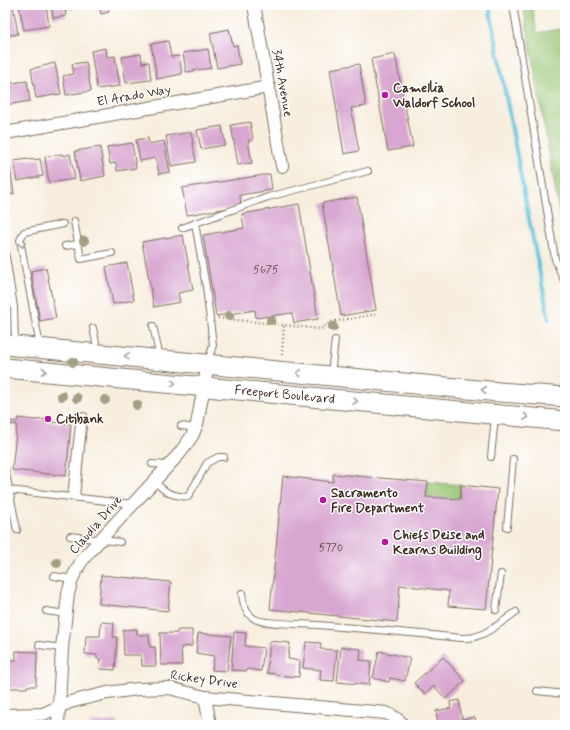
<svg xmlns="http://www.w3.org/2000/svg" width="570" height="730" font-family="Mynerve,sans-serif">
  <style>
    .green { fill: #96c472; stroke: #687748 }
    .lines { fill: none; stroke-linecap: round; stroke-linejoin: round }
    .stream { stroke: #5fc3dd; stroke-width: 4 }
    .building { fill: #d8a6d0 }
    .service-casing { stroke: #7d6f61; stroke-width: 8 }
    .minor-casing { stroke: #7d6f61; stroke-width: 14 }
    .primary-casing { stroke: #7d6f61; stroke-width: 21 }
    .path { stroke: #7d6f61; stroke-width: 2.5; stroke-dasharray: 1 3; stroke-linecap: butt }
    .service { stroke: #fff; stroke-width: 6 }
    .minor { stroke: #fff; stroke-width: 12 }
    .primary { stroke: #fff; stroke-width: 19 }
    .tree { fill: #a1a084 }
    .oneway { stroke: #a79f9a }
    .poi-dot { fill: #b5179e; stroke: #fff; stroke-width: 1.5 }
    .labels { text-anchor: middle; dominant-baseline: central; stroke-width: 3; stroke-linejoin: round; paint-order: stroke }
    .number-label { font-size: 11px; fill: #62494a }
    .street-label { font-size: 13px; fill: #3b2a1e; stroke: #fff }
    .poi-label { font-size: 13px; font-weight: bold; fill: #3b2a1e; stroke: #fff; text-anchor: start }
  </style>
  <rect width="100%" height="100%" fill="#fff"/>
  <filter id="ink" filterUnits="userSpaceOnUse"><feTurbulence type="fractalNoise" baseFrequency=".025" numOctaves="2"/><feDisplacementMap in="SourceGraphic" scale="8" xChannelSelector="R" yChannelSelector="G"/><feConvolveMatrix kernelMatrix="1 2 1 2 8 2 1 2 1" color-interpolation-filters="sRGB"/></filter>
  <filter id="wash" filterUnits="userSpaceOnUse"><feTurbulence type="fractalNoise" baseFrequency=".012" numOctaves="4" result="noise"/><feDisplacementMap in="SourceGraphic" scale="16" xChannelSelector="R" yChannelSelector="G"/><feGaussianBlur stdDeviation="0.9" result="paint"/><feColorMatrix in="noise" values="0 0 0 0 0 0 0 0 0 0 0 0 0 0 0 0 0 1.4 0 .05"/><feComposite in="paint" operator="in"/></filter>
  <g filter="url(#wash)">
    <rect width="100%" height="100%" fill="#f7eede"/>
    <g class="green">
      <polygon points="523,5 532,5 537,33 565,28 565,245"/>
      <polygon points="428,482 461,485 460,499 426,497"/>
    </g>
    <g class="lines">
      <polyline class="stream" points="489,5 527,209 549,319"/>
    </g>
    <g id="blocks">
      <g class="building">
        <polygon points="5,5 13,5 18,34 5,36"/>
        <polygon points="19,5 46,5 49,26 24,30"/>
        <polygon points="51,5 76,5 76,8 65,10 66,16 53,18"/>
        <polygon points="99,5 108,5 109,12 101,14"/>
        <polygon points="229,29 233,46 237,45 240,64 217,68 210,33"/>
        <polygon points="168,41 171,57 179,56 182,74 157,79 151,44"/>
        <polygon points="106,48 107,57 115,56 120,86 97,89 91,51"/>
        <polygon points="208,49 211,68 186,72 183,53"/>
        <polygon points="141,54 142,63 149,62 151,80 126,83 122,57"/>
        <polygon points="395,54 413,147 388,151 371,59"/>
        <polygon points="86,62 91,91 66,95 63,76 74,74 72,64"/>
        <polygon points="55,63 61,94 36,98 31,69"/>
        <polygon points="359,64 366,106 351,108 359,151 344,154 330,69"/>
        <polygon points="27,81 30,101 6,105 5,84"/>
        <polygon points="250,122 253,140 248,141 252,163 238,165 231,125"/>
        <polygon points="222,126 225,145 201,149 197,130"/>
        <polygon points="191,132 196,162 171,166 166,136"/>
        <polygon points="148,138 149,144 164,141 170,172 159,174 156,158 140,161 136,140"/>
        <polygon points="132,143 136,168 117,171 116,163 110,164 107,147"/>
        <polygon points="100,147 105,176 80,181 75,151"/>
        <polygon points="62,154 63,156 70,154 75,179 49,183 45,157"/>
        <polygon points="28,159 29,160 40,159 43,176 17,181 14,161"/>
        <polygon points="10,167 14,194 5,196 5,168"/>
        <polygon points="270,174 272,190 240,195 241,206 187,215 182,188"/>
        <polygon points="357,197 376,310 341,316 322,203"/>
        <polygon points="299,204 318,319 294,323 292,313 256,318 255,310 216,316 203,235 244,228 242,214"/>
        <polygon points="183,235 193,290 178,293 180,302 154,307 142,242"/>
        <polygon points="127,263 134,300 113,304 106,267"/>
        <polygon points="46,268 56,318 40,321 31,271"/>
        <polygon points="5,283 6,283 10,307 5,307"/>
        <polygon points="18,418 34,420 51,419 52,420 44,421 71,424 66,476 12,470 17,424 5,425 5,422 18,421"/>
        <polygon points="333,474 428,482 426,497 460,499 461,485 498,489 486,609 448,606 449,591 400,585 397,622 270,609 283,476 333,482"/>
        <polygon points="101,575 171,582 168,611 99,604"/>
        <polygon points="101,622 114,623 113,637 117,637 115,670 100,669 101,659 97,659 97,655 85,654 86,636 100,636"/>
        <polygon points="137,629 137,635 149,635 150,647 155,647 156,666 142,666 141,655 124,655 123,630"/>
        <polygon points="178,630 192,630 192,646 181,647 182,665 161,665 160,633 177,633"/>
        <polygon points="234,632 246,633 245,646 264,648 261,671 247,669 247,671 231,670"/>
        <polygon points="198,633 231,636 227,671 212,670 214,656 196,653"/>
        <polygon points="270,641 290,643 288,659 300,661 299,677 276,675 276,674 267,673"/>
        <polygon points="306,642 321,643 320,649 337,650 334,681 320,680 321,670 303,668"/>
        <polygon points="341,647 361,649 360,660 371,661 369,685 337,682"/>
        <polygon points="16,651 37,652 36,686 27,686 27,688 5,688 5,670 8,670 9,660 16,660"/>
        <polygon points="379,651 410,658 405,681 390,678 389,682 373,678"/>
        <polygon points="443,657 465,681 446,699 434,686 425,694 414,683"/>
        <polygon points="459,700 462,719 475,717 476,725 438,725 436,711 451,708 450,702"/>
        <polygon points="117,721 117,725 90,725 90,723"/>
      </g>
    </g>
  </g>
  <g filter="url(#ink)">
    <use href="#blocks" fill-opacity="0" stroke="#7d6f61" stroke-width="1"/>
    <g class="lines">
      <g class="service-casing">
        <g id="service">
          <polyline points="513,5 555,259 565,283"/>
          <polyline points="74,221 81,259 112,253"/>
          <polyline points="195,223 206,287 213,345 208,362"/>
          <polyline points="182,228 268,197 368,171"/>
          <polyline points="65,246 78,244"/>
          <polyline points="5,251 14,307 15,344"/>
          <polyline points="153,326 160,358"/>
          <polyline points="93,328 98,352"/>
          <polyline points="40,346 20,240 24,232 63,224"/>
          <polyline points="331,374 335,340"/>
          <polyline points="181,426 196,428"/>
          <polyline points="491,457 495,417"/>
          <polyline points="152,464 169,465"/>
          <polyline points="5,468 17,530"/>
          <path d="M154,481C167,494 170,495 188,497L207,463L218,457H224"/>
          <polyline points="9,490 133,504"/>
          <polyline points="71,497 80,415"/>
          <polyline points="76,497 84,416"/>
          <polyline points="507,527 513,459"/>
          <polyline points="70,536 120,542"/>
          <polyline points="54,576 72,579"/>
          <path d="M242,593C243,604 245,613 255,619C262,624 307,624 318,625C366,629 414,633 461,638C465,638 470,638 474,637C489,633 503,621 516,612"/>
          <polyline points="496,610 501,574"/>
          <polyline points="46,611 66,614"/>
          <polyline points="39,645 62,648"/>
          <polyline points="537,691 565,694"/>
        </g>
      </g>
      <g class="minor-casing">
        <g id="minor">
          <polyline points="254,5 282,166"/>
          <polyline points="5,133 269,87"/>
          <polyline points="205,697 210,725"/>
          <path d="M5,715L43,714L70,702L107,693L138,689L169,688L205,697L386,713C393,716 399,719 403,725"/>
          <polyline points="58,725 62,648 68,594 72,579 81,562 89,552 180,453 192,436 197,424 208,364"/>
        </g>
      </g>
      <g class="primary-casing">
        <g id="primary">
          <polyline points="5,345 499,392 565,397"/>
          <path id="s1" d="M5,368L565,421"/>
        </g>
      </g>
      <g class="path">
        <polyline points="218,318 321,329 331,322 377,314"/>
        <polyline points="282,355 284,325"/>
      </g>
      <use href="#service" class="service"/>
      <use href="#minor" class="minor"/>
      <use href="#primary" class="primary"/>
    </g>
    <g class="tree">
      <circle cx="84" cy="241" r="5"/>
      <circle cx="229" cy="316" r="5"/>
      <circle cx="271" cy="320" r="5"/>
      <circle cx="333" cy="327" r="5"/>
      <circle cx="73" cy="362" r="5"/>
      <circle cx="62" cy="396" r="5"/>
      <circle cx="77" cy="398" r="5"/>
      <circle cx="105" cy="400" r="5"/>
      <circle cx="137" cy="405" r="5"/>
      <circle cx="57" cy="563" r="5"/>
    </g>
    <defs><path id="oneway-chevron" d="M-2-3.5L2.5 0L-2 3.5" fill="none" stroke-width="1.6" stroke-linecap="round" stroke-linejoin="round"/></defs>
    <g class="oneway">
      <use href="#oneway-chevron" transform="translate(22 245) rotate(85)"/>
      <use href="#oneway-chevron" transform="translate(127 356) rotate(-175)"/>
      <use href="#oneway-chevron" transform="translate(44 371) rotate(5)"/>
      <use href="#oneway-chevron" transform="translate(299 373) rotate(-174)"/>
      <use href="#oneway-chevron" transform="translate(173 383) rotate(5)"/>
      <use href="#oneway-chevron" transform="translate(484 390) rotate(-175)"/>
      <use href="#oneway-chevron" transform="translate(355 401) rotate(5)"/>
      <use href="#oneway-chevron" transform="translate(526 417) rotate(5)"/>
    </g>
  </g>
  <g class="poi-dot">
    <circle cx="385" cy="95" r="4"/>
    <circle cx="48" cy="419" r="4"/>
    <circle cx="323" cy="500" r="4"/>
    <circle cx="385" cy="542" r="4"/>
  </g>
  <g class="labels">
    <g class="number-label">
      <text x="266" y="270">5675</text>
      <text x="331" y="548">5770</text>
    </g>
    <g class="street-label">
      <text transform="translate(282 83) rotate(80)">34th Avenue</text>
      <text transform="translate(134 96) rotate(-10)">El Arado Way</text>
      <text stroke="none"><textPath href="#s1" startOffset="281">Freeport Boulevard</textPath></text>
      <text transform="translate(96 525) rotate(-49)">Claudia Drive</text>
      <text transform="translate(204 680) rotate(8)">Rickey Drive</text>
    </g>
    <g class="poi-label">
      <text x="393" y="88">Camellia<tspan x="393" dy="15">Waldorf School</tspan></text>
      <text x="56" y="419">Citibank</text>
      <text x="331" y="493">Sacramento<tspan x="331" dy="15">Fire Department</tspan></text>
      <text x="393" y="535">Chiefs Deise and<tspan x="393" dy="15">Kearns Building</tspan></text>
    </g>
  </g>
  <rect width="570" height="730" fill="none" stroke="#fff" stroke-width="20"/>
</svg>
